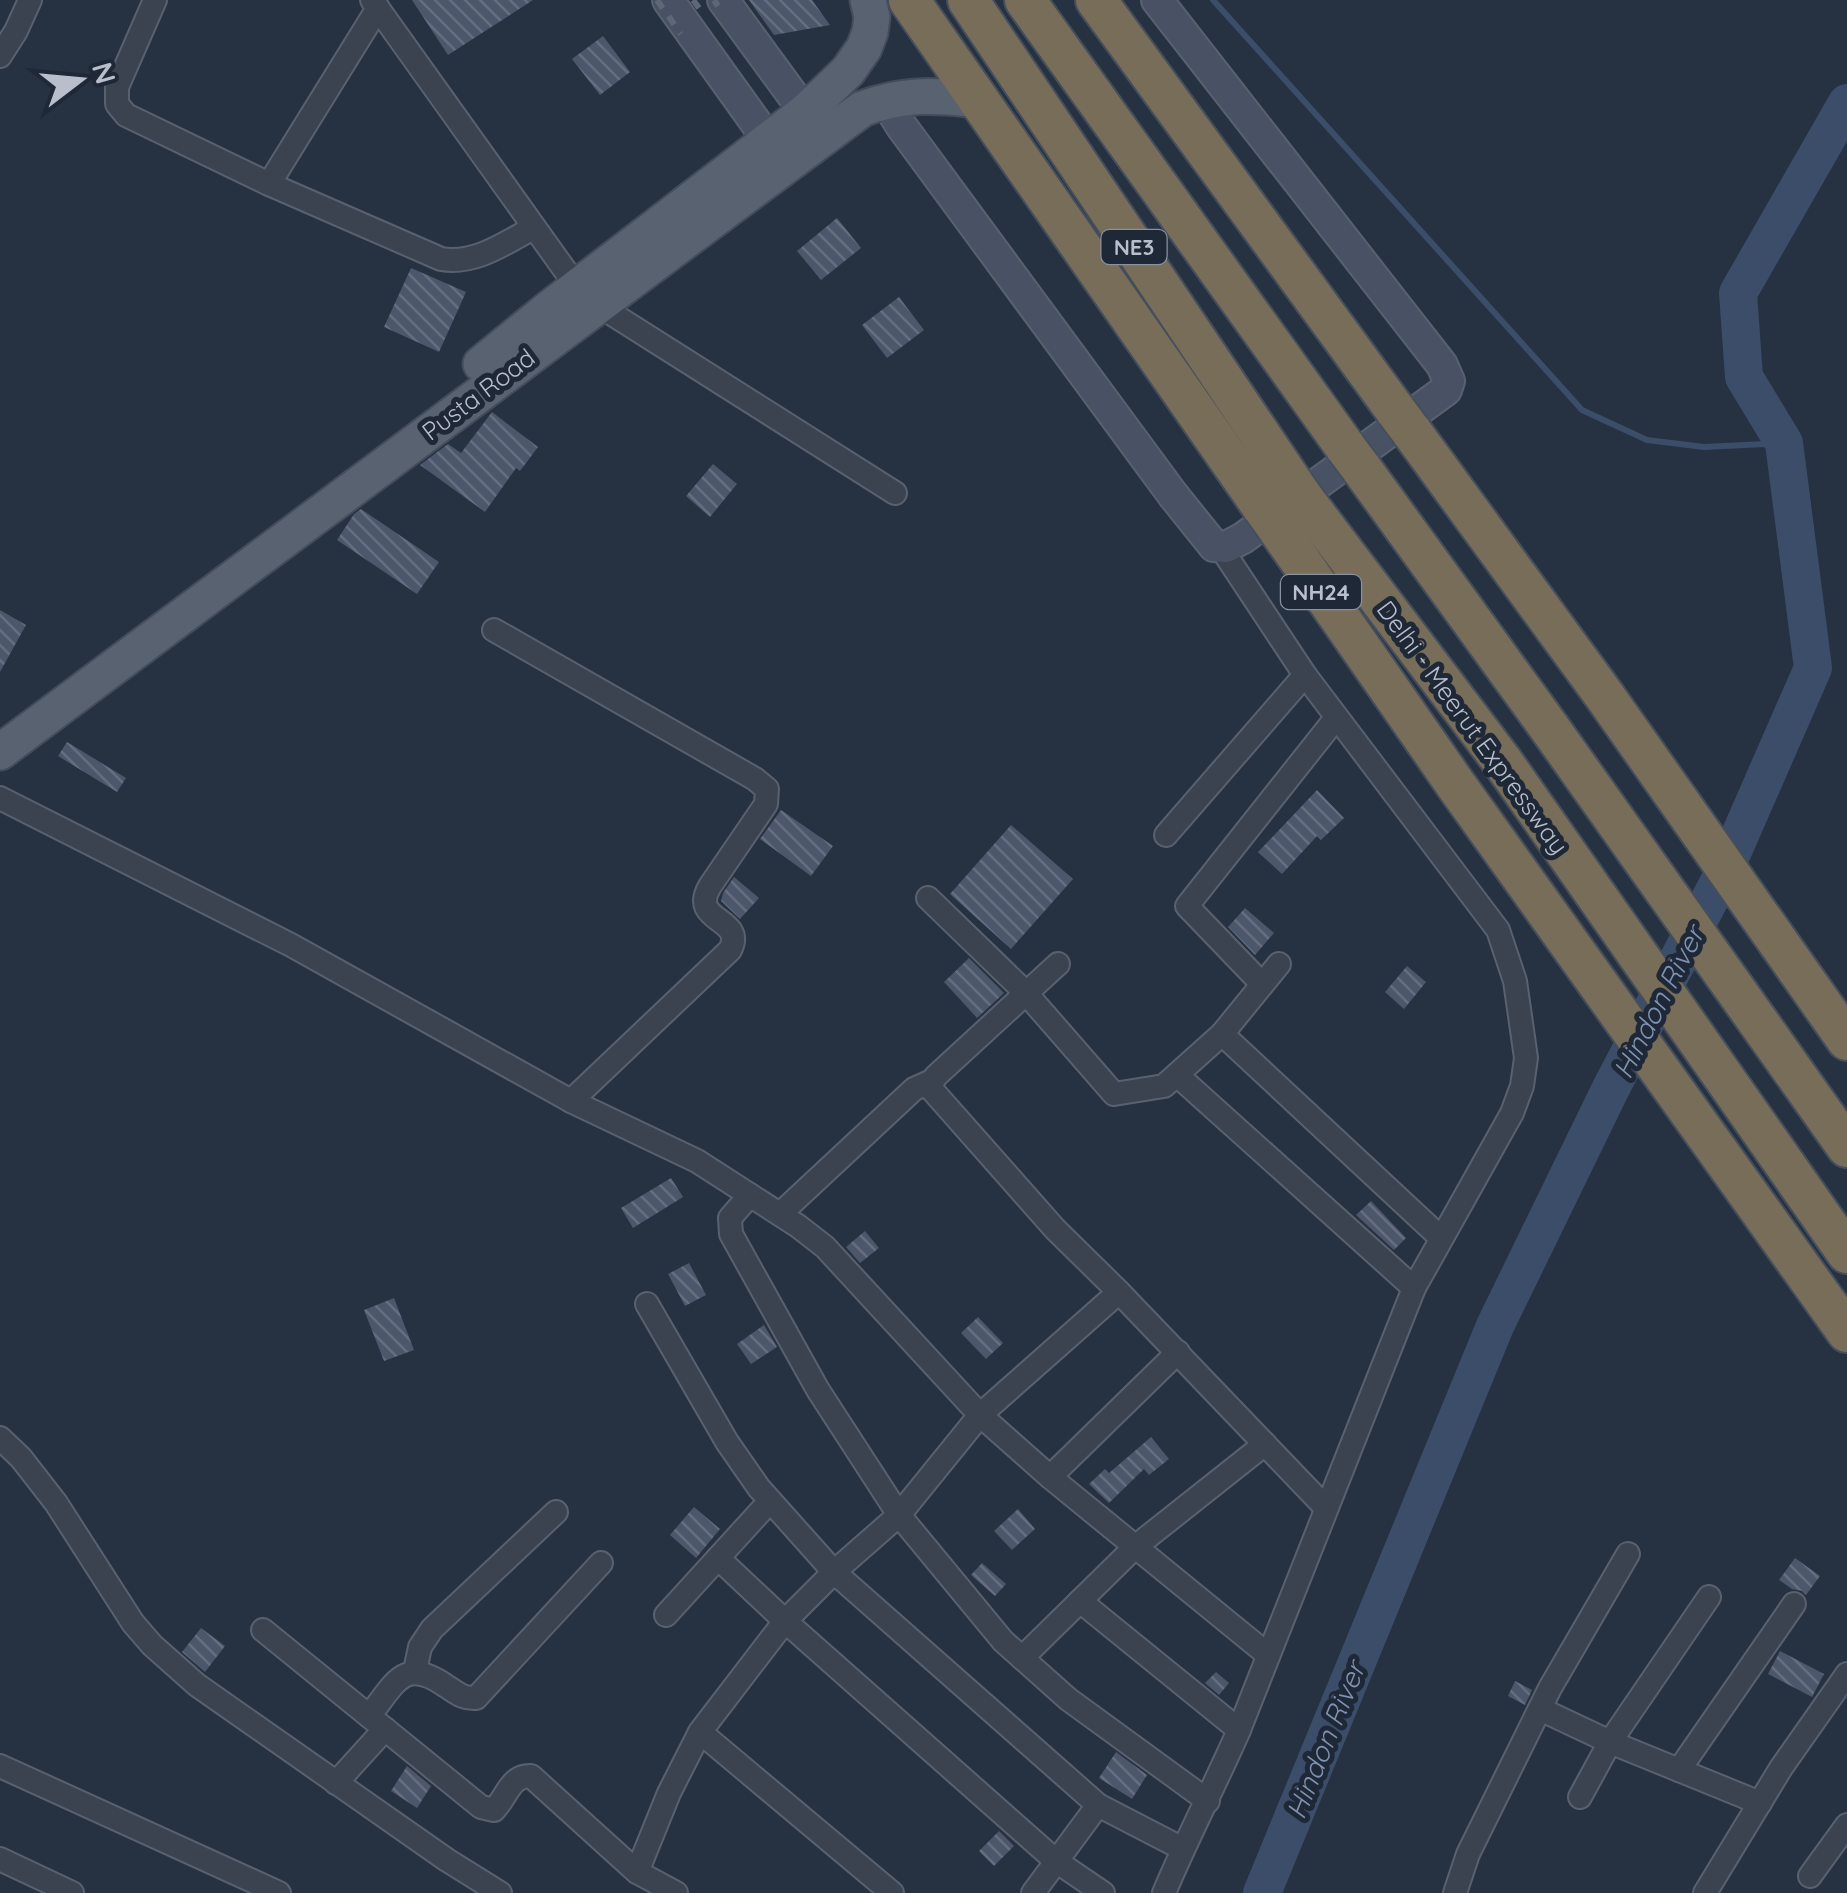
<svg xmlns="http://www.w3.org/2000/svg" width="1847" height="1893" font-family="Quicksand,sans-serif">
  <style>
    .lines { fill: none; stroke-linecap: round; stroke-linejoin: round }
    .stream { stroke: #3c4d6a; stroke-width: 6 }
    .river { stroke: #3c4d6a; stroke-width: 38 }
    .building { fill: url(#building-back-hatch) }
    .street-casing { stroke: #59616f; stroke-width: 26 }
    .secondary-casing { stroke: #59616f; stroke-width: 34 }
    .primary-casing { stroke: #444c5b; stroke-width: 39 }
    .highway-casing { stroke: #454e5c; stroke-width: 44 }
    .street { stroke: #3b4351; stroke-width: 22 }
    .secondary { stroke: #495264; stroke-width: 30 }
    .primary { stroke: #596271; stroke-width: 35 }
    .highway { stroke: #776d58; stroke-width: 40 }
    .rail { stroke: #5d6778; stroke-width: 6; stroke-dasharray: 10 10; stroke-linecap: butt }
    .highway-bridge-casing { stroke: #454e5c; stroke-width: 44; stroke-linecap: butt }
    .highway-bridge { stroke: #776d58; stroke-width: 40 }
    .labels { text-anchor: middle; dominant-baseline: central; stroke-width: 10; stroke-linejoin: round; paint-order: stroke }
    .shield { fill: #1f2837; stroke: #8a919f; stroke-width: 2.5 }
    .shield-label { font-size: 22px; font-weight: bold; fill: #b8becb }
    .street-label { font-size: 25px; fill: #b8becb; stroke: #1f2837 }
    .water-label { font-size: 28px; font-style: italic; fill: #7f92b2; stroke: #1f2837 }
  </style>
  <defs>
    <pattern id="building-back-hatch" width="6" height="6" patternUnits="userSpaceOnUse" patternTransform="scale(2.5)"><rect width="6" height="6" fill="#4d576b"/><path d="M-1 5l2 2M0 0l6 6M5-1l2 2" fill="none" stroke="#656d7f"/></pattern>
  </defs>
  <rect width="100%" height="100%" fill="#263142"/>
  <g class="lines">
    <polyline class="stream" points="1213,0 1582,410 1647,440 1704,447 1784,443"/>
    <polyline class="river" points="1262,1893 1495,1326 1611,1088 1722,876 1813,668 1784,443 1744,377 1738,293 1847,103"/>
  </g>
  <g class="building">
    <polygon points="412,0 533,0 448,55"/>
    <polygon points="749,0 812,0 830,25 774,35"/>
    <polygon points="603,36 630,72 600,95 572,59"/>
    <polygon points="837,218 861,248 821,280 797,251"/>
    <polygon points="411,268 466,292 439,352 384,327"/>
    <polygon points="899,297 924,330 887,358 862,325"/>
    <polygon points="492,412 538,447 520,471 516,468 485,512 420,465 448,444 461,453"/>
    <polygon points="713,464 737,484 710,517 686,496"/>
    <polygon points="361,509 439,562 417,594 337,540 354,514"/>
    <polygon points="0,610 26,625 0,672"/>
    <polygon points="67,742 126,778 117,792 58,756"/>
    <polygon points="1317,790 1344,818 1321,840 1317,836 1282,874 1258,852"/>
    <polygon points="781,810 833,846 811,876 760,839"/>
    <polygon points="1011,825 1073,879 1011,949 950,894"/>
    <polygon points="734,877 759,898 740,919 721,901 723,893"/>
    <polygon points="1245,908 1274,933 1255,955 1228,927"/>
    <polygon points="969,958 1004,993 977,1018 944,982"/>
    <polygon points="1407,966 1426,982 1404,1009 1385,992"/>
    <polygon points="671,1178 683,1197 633,1228 621,1208"/>
    <polygon points="1371,1201 1406,1238 1394,1250 1356,1215"/>
    <polygon points="865,1231 879,1248 860,1263 846,1247"/>
    <polygon points="689,1263 706,1295 685,1306 668,1274"/>
    <polygon points="394,1298 414,1350 384,1361 364,1310"/>
    <polygon points="978,1317 1003,1343 986,1359 961,1333"/>
    <polygon points="764,1325 777,1347 751,1364 737,1344"/>
    <polygon points="1151,1437 1169,1459 1149,1475 1144,1469 1109,1503 1089,1484 1105,1469 1109,1473"/>
    <polygon points="694,1507 720,1529 696,1558 670,1535"/>
    <polygon points="1018,1509 1035,1529 1012,1550 994,1531"/>
    <polygon points="1795,1558 1820,1576 1806,1595 1802,1591 1792,1589 1779,1580"/>
    <polygon points="982,1563 1006,1584 995,1596 971,1575"/>
    <polygon points="201,1628 225,1646 205,1672 182,1652"/>
    <polygon points="1780,1651 1824,1674 1812,1697 1768,1674"/>
    <polygon points="1216,1672 1229,1683 1219,1695 1205,1683"/>
    <polygon points="1515,1681 1532,1690 1525,1705 1508,1696"/>
    <polygon points="1116,1752 1147,1775 1132,1799 1099,1778"/>
    <polygon points="407,1766 431,1786 417,1808 391,1791"/>
    <polygon points="999,1831 1014,1846 994,1866 979,1851"/>
  </g>
  <g class="lines">
    <g class="street-casing">
      <g id="street">
        <path d="M155,0L117,87V104L126,115L269,184L441,259C475,265 505,243 533,228"/>
        <polyline points="372,0 577,287"/>
        <polyline points="0,56 16,31 30,0"/>
        <polyline points="269,184 378,8"/>
        <polyline points="598,305 895,493"/>
        <path d="M494,630L755,779L767,789L766,804L710,886C688,923 747,917 730,950L571,1101"/>
        <polyline points="0,798 291,945 571,1101 697,1161 798,1226 825,1247 980,1415 1050,1477 1268,1655"/>
        <polyline points="1166,835 1305,675"/>
        <polyline points="928,898 1025,992 1114,1094 1164,1086 1222,1034"/>
        <polyline points="1058,964 936,1076 931,1084 933,1091 1055,1229 1119,1292 1326,1508"/>
        <polyline points="1279,964 1222,1034 1441,1238"/>
        <polyline points="1262,984 1187,906 1336,718"/>
        <polyline points="1177,1075 1414,1288"/>
        <polyline points="750,1195 730,1218 731,1234 818,1390 899,1515 1003,1641 1068,1699 1208,1801"/>
        <polyline points="780,1214 914,1089 932,1081"/>
        <polyline points="647,1304 727,1442 759,1488 834,1572 1098,1805 1183,1849"/>
        <polyline points="0,1438 21,1458 56,1503 133,1623 152,1645 197,1685 447,1860 500,1893"/>
        <polyline points="1050,1477 1178,1352"/>
        <polyline points="718,1558 785,1621 1056,1861 1103,1893"/>
        <polyline points="1080,1601 1239,1730"/>
        <polyline points="666,1615 770,1501"/>
        <path d="M263,1630L481,1807L494,1810C507,1797 510,1775 531,1776L637,1872L676,1893"/>
        <polyline points="1022,1658 1135,1547 1265,1444"/>
        <polyline points="415,1671 420,1647 432,1629 556,1512"/>
        <polyline points="1540,1709 1610,1742 1760,1803"/>
        <path d="M369,1716C395,1684 403,1656 446,1686C457,1693 463,1699 476,1698L601,1563"/>
        <polyline points="700,1732 892,1893"/>
        <polyline points="0,1766 279,1893"/>
        <polyline points="1679,1770 1794,1604"/>
        <polyline points="336,1783 385,1729"/>
        <polyline points="1580,1797 1610,1742 1709,1597"/>
        <polyline points="0,1859 72,1893"/>
        <polyline points="637,1872 669,1793 700,1732 785,1621 834,1572 899,1515 980,1415 1119,1292"/>
        <polyline points="1810,1876 1847,1825"/>
        <polyline points="1033,1893 1098,1805"/>
        <path d="M1164,1893C1187,1838 1215,1785 1239,1730L1414,1288L1512,1113L1522,1086L1526,1058L1515,981L1498,930L1305,675L1221,548"/>
        <polyline points="1455,1893 1468,1854 1550,1688 1628,1554"/>
        <polyline points="1705,1893 1781,1768 1847,1674"/>
      </g>
    </g>
    <g class="secondary-casing">
      <g id="secondary">
        <polyline points="668,0 769,141"/>
        <polyline points="723,0 805,112"/>
        <polyline points="885,100 902,127 1173,495 1214,546 1226,547 1243,538 1446,390 1449,381 1442,365 1157,0"/>
      </g>
    </g>
    <g class="primary-casing">
      <g id="primary">
        <polyline points="481,364 546,311 805,112 848,71 864,48 870,32 872,17 868,0"/>
        <path d="M0,752L862,109C903,93 936,95 979,100"/>
      </g>
    </g>
    <g class="highway-casing">
      <g id="highway">
        <polyline points="909,0 1263,508"/>
        <polyline points="968,0 1294,485"/>
        <polyline points="1025,0 1346,448"/>
        <polyline points="1096,0 1396,411"/>
        <polyline points="1411,431 1604,695 1847,1040"/>
        <polyline points="1361,468 1551,730 1847,1147"/>
        <polyline points="1309,506 1502,761 1847,1253"/>
        <polyline points="1278,529 1456,785 1847,1332"/>
      </g>
    </g>
    <use href="#street" class="street"/>
    <use href="#secondary" class="secondary"/>
    <use href="#primary" class="primary"/>
    <use href="#highway" class="highway"/>
    <g class="rail">
      <polyline points="657,0 681,34"/>
      <polyline points="693,0 705,16"/>
      <polyline points="714,0 718,6"/>
    </g>
    <g class="highway-bridge-casing">
      <g id="highway-bridge">
        <polyline points="1396,411 1411,431"/>
        <polyline points="1346,448 1361,468"/>
        <polyline points="1294,485 1309,506"/>
        <polyline points="1263,508 1278,529"/>
      </g>
    </g>
    <use href="#highway-bridge" class="highway-bridge"/>
  </g>
  <g class="labels">
    <g class="shield">
      <rect x="1101.5" y="230" width="65" height="34" rx="8"/>
      <rect x="1281" y="575" width="80" height="34" rx="8"/>
    </g>
    <g class="shield-label">
      <text x="1134" y="247">NE3</text>
      <text x="1321" y="592">NH24</text>
    </g>
    <g class="street-label">
      <text transform="translate(478 394) rotate(-37)">Pusta Road</text>
      <text transform="translate(1473 727) rotate(54)">Delhi - Meerut Expressway</text>
    </g>
    <g class="water-label">
      <text transform="translate(1658 1002) rotate(-63)">Hindon River</text>
      <text transform="translate(1325 1740) rotate(-68)">Hindon River</text>
    </g>
  </g>
  <g transform="translate(80 80) rotate(74)" stroke="#1f2837" stroke-width="8" paint-order="stroke">
  <path d="M0-8L18 38L0 25L-18 38Z" fill="#b8becb"/>
  <text y="-15" font-size="28" font-weight="bold" text-anchor="middle" fill="#b8becb">N</text>
  </g>
</svg>
